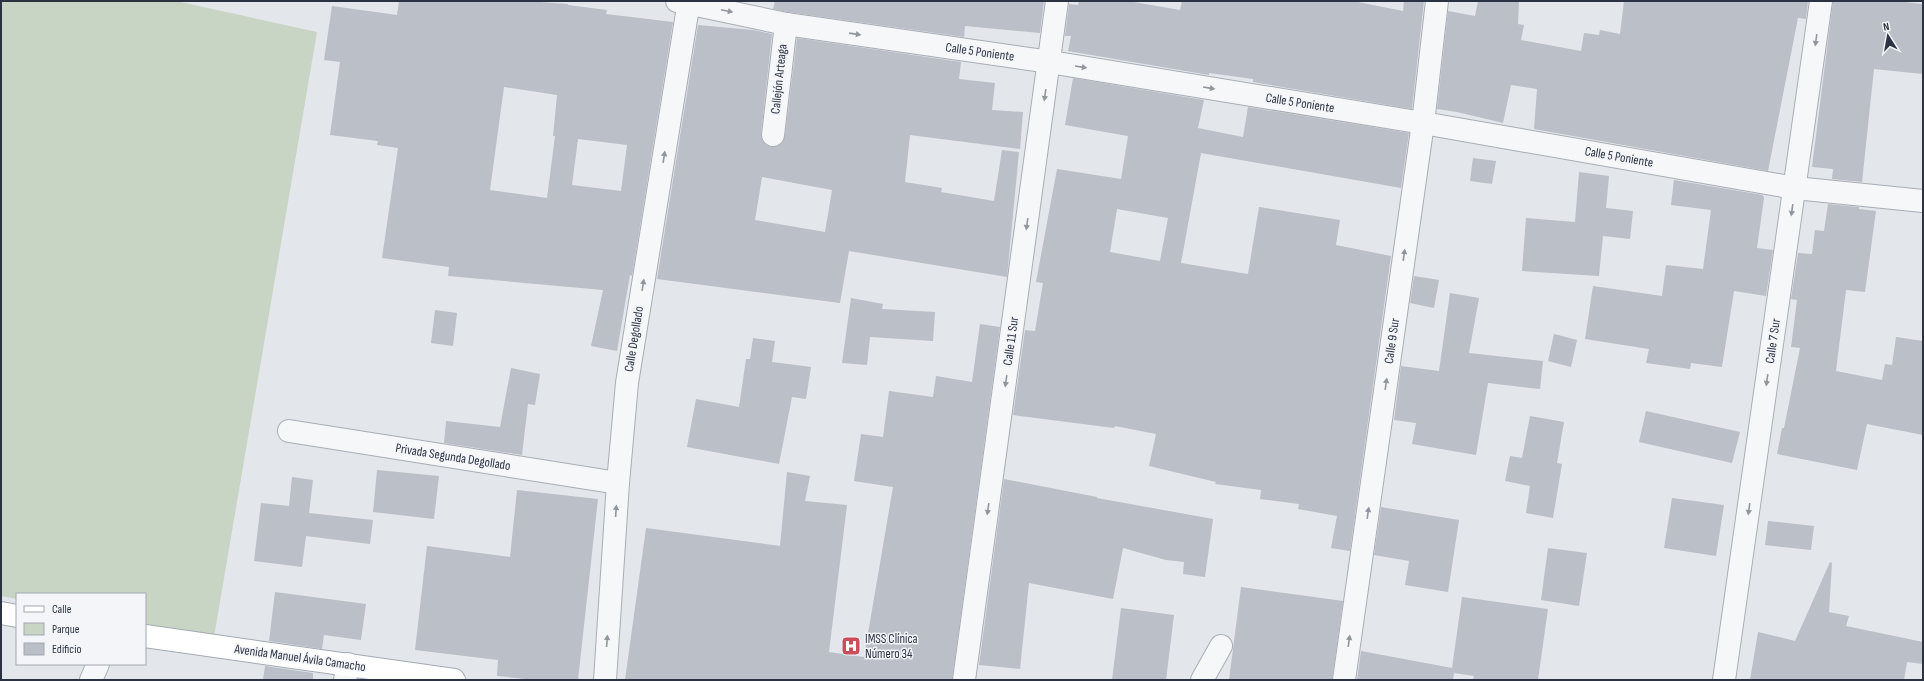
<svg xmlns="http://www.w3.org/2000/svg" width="1924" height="681" font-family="'Sofia Sans Condensed',sans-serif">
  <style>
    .green { fill: #c8d5c5 }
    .building { fill: #babfc8; fill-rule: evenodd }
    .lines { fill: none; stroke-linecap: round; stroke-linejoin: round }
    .minor-casing { stroke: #a8adb5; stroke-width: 24 }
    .major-casing { stroke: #a3aab6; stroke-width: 24 }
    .minor { stroke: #f6f7f9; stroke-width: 22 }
    .major { stroke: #fff; stroke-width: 22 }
    .oneway { fill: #90959e }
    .labels { text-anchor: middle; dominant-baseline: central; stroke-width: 3; stroke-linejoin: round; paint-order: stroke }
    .street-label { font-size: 13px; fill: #2b3343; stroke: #f3f5f8 }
    .poi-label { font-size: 13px; fill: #2b3343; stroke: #f3f5f8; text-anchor: start }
  </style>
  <rect width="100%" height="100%" fill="#e3e6eb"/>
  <polygon class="green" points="1,1 176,1 317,32 214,637 145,624 145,594 17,594 17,599 1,596"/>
  <g class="building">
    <path d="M399,1H526L568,4V5L607,10L606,14L673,22L632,276L630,275L617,351L591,346L603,290L448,276L449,267L382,258L398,148L377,145L378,141L330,135L340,62L324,60L332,6L397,15ZM504,87L557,95L553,136H555L547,198L490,190ZM578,139L627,145L621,191L572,185Z"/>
    <polygon points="775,1 1044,1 1040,33 965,26 964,37 788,12 773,9"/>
    <polygon points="1079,1 1128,1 1180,10 1182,1 1353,1 1403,11 1404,1 1424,1 1412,109 1253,82 1253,79 1209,73 1209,75 1068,51 1071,36 1065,36 1069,4 1078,5"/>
    <polygon points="1478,1 1519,1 1518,24 1524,25 1521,40 1581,51 1584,33 1599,35 1600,30 1620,34 1624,1 1808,1 1806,19 1798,18 1768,171 1534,129 1537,89 1511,85 1503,123 1457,112 1437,109 1448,11 1475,16"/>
    <polygon points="1833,1 1895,1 1923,4 1923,74 1874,69 1862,182 1832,179 1833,169 1812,167"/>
    <path d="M698,25L753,30L772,34L761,134L762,140L766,145L771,147L778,146L783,142L785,136L797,38L961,62L959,79L995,83L992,110L1023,112L1020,149L910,135L905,182L942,188L941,192L994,201L1002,150L1019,152L1007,277L849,251L840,303L657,279ZM762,177L832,190L825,232L755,220Z"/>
    <path d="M1073,78L1204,100L1198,128L1243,137L1248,107L1409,133L1401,188L1201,153L1181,263L1248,274L1259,207L1340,220L1336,245L1391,256L1350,551L1331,548L1337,516L1298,509L1299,504L1260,499L1261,490L1215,484L1216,482L1149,466L1156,434L1115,426L1114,428L1013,415L1025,330L1035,331L1043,283L1036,282L1057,169L1121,179L1128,136L1065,125ZM1117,209L1168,218L1160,261L1110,252Z"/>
    <polygon points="1473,158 1496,161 1492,184 1470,181"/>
    <polygon points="1579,172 1609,176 1606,208 1633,211 1630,239 1603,236 1599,276 1522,271 1526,218 1575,222"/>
    <polygon points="1674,180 1763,195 1764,198 1757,248 1773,250 1766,296 1734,291 1722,367 1691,363 1690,369 1646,363 1649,349 1585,339 1593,286 1662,296 1666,265 1703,269 1711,210 1671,205"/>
    <polygon points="1828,204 1859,207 1859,209 1876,211 1865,292 1846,290 1836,371 1882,380 1885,364 1892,365 1896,337 1923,341 1923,435 1867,424 1857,470 1777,454 1782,428 1784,428 1800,348 1791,347 1797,300 1791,299 1798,253 1812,254 1815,230 1824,231"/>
    <polygon points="1414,276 1439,280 1434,308 1410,303"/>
    <polygon points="1450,293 1479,298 1469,353 1543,361 1540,389 1488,383 1476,455 1412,444 1416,423 1394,420 1401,366 1439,371"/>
    <polygon points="851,298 883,304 882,309 935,312 933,341 870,337 867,365 842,363"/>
    <polygon points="435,310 457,313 453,346 431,343"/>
    <polygon points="980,324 1000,327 952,680 625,680 646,528 780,546 787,472 810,476 805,501 847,505 829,652 864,657 893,487 854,481 861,434 883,437 889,391 933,397 936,376 972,382"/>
    <polygon points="1554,334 1577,340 1571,367 1548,361"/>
    <polygon points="753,338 775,341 772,362 811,367 806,399 792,397 779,464 687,447 696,399 739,407 746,359 750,359"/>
    <polygon points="511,368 540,374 535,405 528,404 522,455 444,443 446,421 500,427"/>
    <polygon points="1646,411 1740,432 1732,463 1639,442"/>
    <polygon points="1530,416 1564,422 1557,463 1562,464 1553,518 1526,513 1530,486 1505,481 1510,456 1522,458"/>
    <polygon points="377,470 439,476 434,519 373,512"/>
    <polygon points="292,477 313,480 309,513 373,520 370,544 306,536 302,567 254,561 261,503 289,506"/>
    <polygon points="1004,479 1097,497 1097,498 1213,519 1205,577 1183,574 1184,562 1166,560 1123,548 1113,599 1029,583 1020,669 979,665"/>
    <polygon points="517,490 598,499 578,680 536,680 497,676 498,660 415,650 427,546 510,557"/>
    <polygon points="1672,498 1724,505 1716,556 1664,548"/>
    <polygon points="1381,507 1459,520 1448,592 1405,585 1409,561 1374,555"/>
    <polygon points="1768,521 1814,526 1811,550 1765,545"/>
    <polygon points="1548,548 1587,553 1579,606 1541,600"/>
    <polygon points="1830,562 1832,563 1829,612 1849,616 1846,626 1923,642 1923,664 1907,662 1904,680 1750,680 1758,632 1795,641"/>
    <polygon points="1241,587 1343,601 1332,680 1229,680"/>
    <polygon points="275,592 366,604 361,640 324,635 322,649 269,641"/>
    <polygon points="1462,597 1548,609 1538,680 1473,680 1474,676 1454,673 1453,680 1357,680 1361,651 1452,668"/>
    <polygon points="1121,608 1174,615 1166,680 1112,680"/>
    <polygon points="265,666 313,673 313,680 263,680"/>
  </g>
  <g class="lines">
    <g class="minor-casing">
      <g id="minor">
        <polyline points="677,1 786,24 1050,62 1423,123 1795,188 1923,201"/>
        <polyline points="773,135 786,24"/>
        <polyline points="289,431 618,483"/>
        <polyline points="91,680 98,664"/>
        <polyline points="345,680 348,664"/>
        <polyline points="605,680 618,483 627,383 689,1"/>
        <polyline points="964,680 1057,1"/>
        <polyline points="1202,680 1221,646"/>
        <polyline points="1344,680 1423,123 1437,1"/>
        <polyline points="1724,680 1821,1"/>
      </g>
    </g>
    <g class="major-casing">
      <g id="major">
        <polyline points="1,613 17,616"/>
        <polyline points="145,636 454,680"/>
      </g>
    </g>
    <use href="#minor" class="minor"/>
    <use href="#major" class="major"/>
  </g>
  <defs><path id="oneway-solid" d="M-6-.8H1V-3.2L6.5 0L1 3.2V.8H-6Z"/></defs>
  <g class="oneway">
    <use href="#oneway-solid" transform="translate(727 11) rotate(12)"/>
    <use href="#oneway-solid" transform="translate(855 34) rotate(8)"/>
    <use href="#oneway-solid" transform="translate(1816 40) rotate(98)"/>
    <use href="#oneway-solid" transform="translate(1081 67) rotate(9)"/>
    <use href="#oneway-solid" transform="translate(1209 88) rotate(9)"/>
    <use href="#oneway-solid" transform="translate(1045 95) rotate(98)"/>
    <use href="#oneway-solid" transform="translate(664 157) rotate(-81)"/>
    <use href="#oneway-solid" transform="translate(1792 210) rotate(98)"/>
    <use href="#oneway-solid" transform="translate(1027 224) rotate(98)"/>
    <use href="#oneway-solid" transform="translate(1404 255) rotate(-82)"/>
    <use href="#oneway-solid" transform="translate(643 285) rotate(-81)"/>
    <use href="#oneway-solid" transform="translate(1767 380) rotate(98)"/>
    <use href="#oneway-solid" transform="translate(1006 381) rotate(98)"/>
    <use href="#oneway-solid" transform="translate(1386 384) rotate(-82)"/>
    <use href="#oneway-solid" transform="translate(988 509) rotate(98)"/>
    <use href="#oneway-solid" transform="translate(1749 509) rotate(98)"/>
    <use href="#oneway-solid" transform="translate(616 511) rotate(-86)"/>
    <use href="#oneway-solid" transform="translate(1368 513) rotate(-82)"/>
    <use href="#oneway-solid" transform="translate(607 641) rotate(-86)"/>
    <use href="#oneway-solid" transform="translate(1349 641) rotate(-82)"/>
  </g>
  <defs>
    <g id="hospital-square" transform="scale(1)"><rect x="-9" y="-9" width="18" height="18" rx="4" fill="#cb4d59" stroke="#f3f5f8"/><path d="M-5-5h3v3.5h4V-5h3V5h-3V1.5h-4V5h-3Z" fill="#fff"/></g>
  </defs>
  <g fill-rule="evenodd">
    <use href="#hospital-square" x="851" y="646"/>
  </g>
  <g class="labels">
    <g class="street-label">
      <text transform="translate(980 52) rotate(8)">Calle 5 Poniente</text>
      <text transform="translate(779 79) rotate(-84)">Callejón Arteaga</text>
      <text transform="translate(1300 103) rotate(9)">Calle 5 Poniente</text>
      <text transform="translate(1619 157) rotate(10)">Calle 5 Poniente</text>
      <text transform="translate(634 339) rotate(-81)">Calle Degollado</text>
      <text transform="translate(1011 341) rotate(-82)">Calle 11 Sur</text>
      <text transform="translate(1392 341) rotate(-82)">Calle 9 Sur</text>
      <text transform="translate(1773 341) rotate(-82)">Calle 7 Sur</text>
      <text transform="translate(453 457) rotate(9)">Privada Segunda Degollado</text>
      <text transform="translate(300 658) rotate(8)">Avenida Manuel Ávila Camacho</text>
    </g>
    <g class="poi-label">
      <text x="865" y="639">IMSS Clínica<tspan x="865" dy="15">Número 34</tspan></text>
    </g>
  </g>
  <rect width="1924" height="681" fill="none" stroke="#2b3343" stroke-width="4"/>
  <rect x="16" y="593" width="130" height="72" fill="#f3f5f8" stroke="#a3a7b0"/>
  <rect x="24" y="606" width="20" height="6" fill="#ffffff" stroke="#a3a7b0"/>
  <text x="52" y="613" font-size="12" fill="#2b3343">Calle</text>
  <rect x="24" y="623" width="20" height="12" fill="#c8d5c5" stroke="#a3a7b0"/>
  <text x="52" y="633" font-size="12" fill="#2b3343">Parque</text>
  <rect x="24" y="643" width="20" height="12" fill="#babfc8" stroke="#a3a7b0"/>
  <text x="52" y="653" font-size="12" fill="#2b3343">Edificio</text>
  <g transform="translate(1888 36) rotate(349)" stroke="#f3f5f8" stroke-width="3" paint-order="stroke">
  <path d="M0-3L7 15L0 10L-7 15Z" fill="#2b3343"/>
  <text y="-6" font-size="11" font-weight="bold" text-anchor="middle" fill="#2b3343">N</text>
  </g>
</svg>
